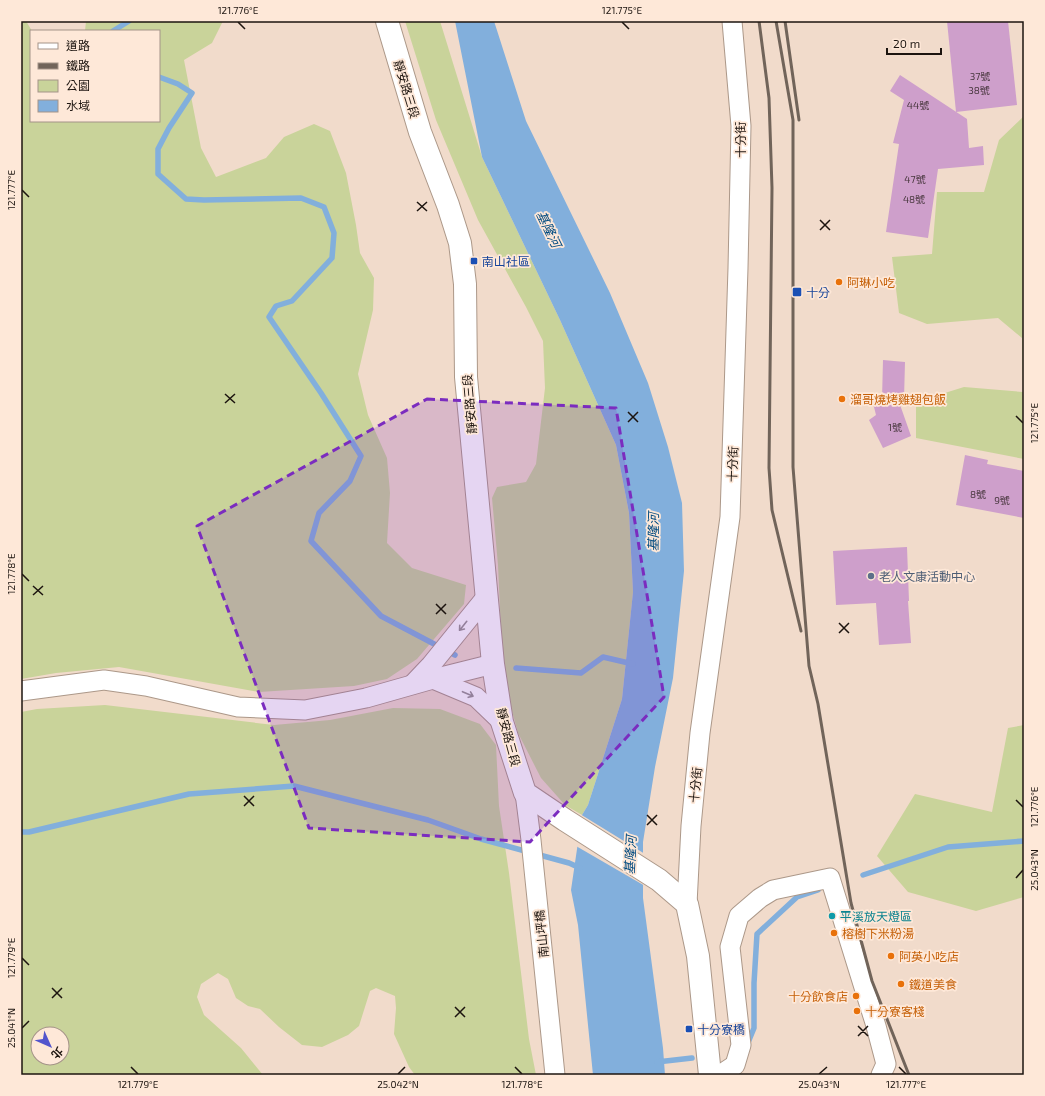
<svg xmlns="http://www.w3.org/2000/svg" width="1045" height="1096" font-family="'Exo 2','Noto Sans TC',sans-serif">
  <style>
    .green { fill: #c9d39a; fill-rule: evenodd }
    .water { fill: #82afdc }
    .pier { fill: #f1dbcb }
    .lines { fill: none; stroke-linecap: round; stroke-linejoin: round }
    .stream { stroke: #82afdc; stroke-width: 5.5 }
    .building { fill: #ce9fcb }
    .minor-casing { stroke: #ac9889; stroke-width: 21 }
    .secondary-casing { stroke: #ac9889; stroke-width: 24 }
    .minor { stroke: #fff; stroke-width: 19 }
    .secondary { stroke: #fff; stroke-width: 22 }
    .rail { stroke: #71645a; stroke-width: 3 }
    .oneway { stroke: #999593 }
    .marked { fill: #7b2cbf; fill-opacity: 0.2; stroke: #7b2cbf; stroke-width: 3; stroke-dasharray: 8 5; stroke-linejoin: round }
    .ticks { fill: none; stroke: #1c140f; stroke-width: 1.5 }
    .transit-dot { fill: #1a4fb4; stroke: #fee8d8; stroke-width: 1.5 }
    .food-dot { fill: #e8710a; stroke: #fee8d8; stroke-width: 1.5 }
    .service-dot { fill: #5c6f8a; stroke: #fee8d8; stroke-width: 1.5 }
    .culture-dot { fill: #0f9aa8; stroke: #fee8d8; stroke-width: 1.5 }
    .labels { text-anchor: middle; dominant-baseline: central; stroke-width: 3.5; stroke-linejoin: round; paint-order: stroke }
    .number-label { font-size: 10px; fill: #48373e }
    .street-label { font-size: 12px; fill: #1c140f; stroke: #fee8d8 }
    .transit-label { font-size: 12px; fill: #164399; stroke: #fee8d8; text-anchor: start }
    .food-label { font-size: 12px; fill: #c56008; stroke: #fee8d8; text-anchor: start }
    .service-label { font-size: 12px; fill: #4e5e75; stroke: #fee8d8; text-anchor: start }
    .culture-label { font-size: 12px; fill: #0d838f; stroke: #fee8d8; text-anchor: start }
    .water-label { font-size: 13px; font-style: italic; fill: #004a80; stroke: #fee8d8 }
    .neatline { fill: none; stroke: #1c140f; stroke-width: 1.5 }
    .ticks-label { font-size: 10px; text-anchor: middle; fill: #1c140f }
  </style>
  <rect width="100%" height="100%" fill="#f1dbcb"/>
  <g class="green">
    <polygon points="21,21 26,21 32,31 31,31 31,121 159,121 159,31 85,31 86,21 223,21 212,43 184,60 201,148 216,177 266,158 284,137 314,124 330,131 346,173 356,225 360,253 374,278 373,310 358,374 368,415 387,458 390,493 387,543 412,568 466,585 464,604 417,659 387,679 354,686 259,692 119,667 56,673 21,679"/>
    <polygon points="405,21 440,21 482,157 560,320 616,445 629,513 633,592 622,699 588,805 582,815 565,805 541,778 518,733 503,678 498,565 492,498 497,487 526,482 536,464 545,388 543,341 526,307 478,220 436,120"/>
    <polygon points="1024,116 1024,459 916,438 916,402 964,387 1023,392 1022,338 998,318 927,324 899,313 892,257 932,254 937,192 984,192 999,140"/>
    <path d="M105,705L274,725L330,720L393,708L440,709L480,724L496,745L499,806L509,873L529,1039L536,1075H415L409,1067L394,1034L396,1008L395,996L376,988L370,991L359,1026L348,1035L322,1047L302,1045L279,1027L260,1009L248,1006L236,998L228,979L218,973L201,984L197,997L204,1015L241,1048L263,1075H21V712L37,709ZM38,1034H62V1058H38Z"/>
    <polygon points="1024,725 1024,897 976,911 908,892 877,856 915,794 992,812 1008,728"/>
  </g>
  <polygon class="water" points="455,21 494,21 526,121 610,293 648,383 668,447 682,503 684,571 673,678 655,767 643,842 643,898 663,1048 665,1075 593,1075 578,925 571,890 582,815 588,805 622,699 633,592 629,513 616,445 560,320 482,157"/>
  <polygon class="pier" points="580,814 645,854 645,886 576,846"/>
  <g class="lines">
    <g class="stream">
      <polyline points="113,31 129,21"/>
      <polyline points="159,77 178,84 192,93 169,128 158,149 158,174 186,199 204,200 301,198 324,207 334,233 332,258 292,301 276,306 269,317 321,393 361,456 350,481 319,513 311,541 381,616 455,655"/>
      <polyline points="516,668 581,673 603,657 633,664"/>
      <polyline points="21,832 29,832 189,794 294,786 428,820 481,839 569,863 580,868"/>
      <polyline points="863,875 948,847 1024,841"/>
      <polyline points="747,1045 754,1028 754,983 757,934 797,897 818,890"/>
      <polyline points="657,1062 692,1058"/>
    </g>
  </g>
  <g class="building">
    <polygon points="947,21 1008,21 1017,105 956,112"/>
    <polygon points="900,75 967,119 969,148 983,146 984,165 938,169 928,238 886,232 899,144 893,143 904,100 890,91"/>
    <polygon points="883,360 905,362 904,399 898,399 911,436 883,448 869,420 876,415 872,399 882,399"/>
    <polygon points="965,455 988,460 987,464 1024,471 1024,518 956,505"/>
    <polygon points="907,547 909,601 908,601 911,643 879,645 876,603 836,605 833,551"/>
  </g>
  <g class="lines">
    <g class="minor-casing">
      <g id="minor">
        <polyline points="433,679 476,697 502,722"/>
        <polyline points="413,684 431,665 487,596"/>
        <polyline points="21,691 104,680 146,686 238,707 305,710 366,698 433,679 493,664"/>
        <polyline points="525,793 531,840 555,1075"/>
        <polyline points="687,904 691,826 700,733 730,517 738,268 741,126 732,21"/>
        <polyline points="720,1075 735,1065 741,1045 730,947 739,916 760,898 773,890 830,878 876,1026 886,1064 881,1075"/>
      </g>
    </g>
    <g class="secondary-casing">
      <polyline id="secondary" points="387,21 420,132 448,205 460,243 465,284 466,377 493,664 502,722 525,793 565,820 659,880 687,904 698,956 710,1075"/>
    </g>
    <use href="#minor" class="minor"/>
    <use href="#secondary" class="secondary"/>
    <g class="rail">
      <polyline points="759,21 769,98 772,188 769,468 772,510 801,631"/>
      <polyline points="776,21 793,120 793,467 809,666 818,704 851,903 872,981 909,1075"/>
      <polyline points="785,21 799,120"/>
    </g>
  </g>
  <defs><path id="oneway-shaft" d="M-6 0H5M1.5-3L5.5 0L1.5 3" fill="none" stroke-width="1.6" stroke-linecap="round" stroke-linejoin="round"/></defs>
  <g class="oneway">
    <use href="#oneway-shaft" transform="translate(463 626) rotate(129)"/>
    <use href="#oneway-shaft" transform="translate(468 694) rotate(23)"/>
  </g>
  <path class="marked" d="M427,399L616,408L664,697L530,842L309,828L197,526Z"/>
  <path class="ticks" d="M238,22L245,29M622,22L629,29M22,190L29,197M417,202L427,211M417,211L427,202M820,220L830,230M820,230L830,220M225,394L235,403M225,403L235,394M628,412L638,422M1016,416L1023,423M628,422L638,412M22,574L29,581M33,586L43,595M33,595L43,586M436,604L446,614M436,614L446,604M839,623L849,633M839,633L849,623M244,796L254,806M1016,800L1023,807M244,806L254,796M647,815L657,825M647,825L657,815M1016,878L1023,870M22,958L29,965M52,988L62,998M52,998L62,988M455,1007L465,1017M455,1017L465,1007M858,1026L868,1036M22,1028L29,1021M858,1036L868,1026M131,1067L138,1074M515,1067L522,1074M899,1067L906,1074M398,1074L405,1067M819,1074L827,1067"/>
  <g class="transit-dot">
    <rect x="470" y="257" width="8" height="8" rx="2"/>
    <rect x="792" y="287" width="10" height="10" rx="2"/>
    <rect x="685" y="1025" width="8" height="8" rx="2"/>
  </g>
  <g class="food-dot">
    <circle cx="839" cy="282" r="4"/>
    <circle cx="842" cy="399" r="4"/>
    <circle cx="834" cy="933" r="4"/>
    <circle cx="891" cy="956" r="4"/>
    <circle cx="901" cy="984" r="4"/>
    <circle cx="856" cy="996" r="4"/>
    <circle cx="857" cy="1011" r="4"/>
  </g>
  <circle class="service-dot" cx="871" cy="576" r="4"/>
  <circle class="culture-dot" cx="832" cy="916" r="4"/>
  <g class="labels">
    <g class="number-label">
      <text x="980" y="76">37號</text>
      <text x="979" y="90">38號</text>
      <text x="918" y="105">44號</text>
      <text x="915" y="179">47號</text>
      <text x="914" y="199">48號</text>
      <text x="895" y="427">1號</text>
      <text x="978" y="494">8號</text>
      <text x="1002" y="500">9號</text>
    </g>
    <g class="street-label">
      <text transform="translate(407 89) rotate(73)">靜安路三段</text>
      <text transform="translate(740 140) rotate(-90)">十分街</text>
      <text transform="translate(469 404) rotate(-95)">靜安路三段</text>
      <text transform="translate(732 464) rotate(-88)">十分街</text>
      <text transform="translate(509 737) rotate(75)">靜安路三段</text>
      <text transform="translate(695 785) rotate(-84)">十分街</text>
      <text transform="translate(541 934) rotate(-96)">南山坪橋</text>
    </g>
    <g class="transit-label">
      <text x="482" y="261">南山社區</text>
      <text x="806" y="292">十分</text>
      <text x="697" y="1029">十分寮橋</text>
    </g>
    <g class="food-label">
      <text x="847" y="282">阿琳小吃</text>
      <text x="850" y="399">溜哥燒烤雞翅包飯</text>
      <text x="842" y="933">榕樹下米粉湯</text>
      <text x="899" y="956">阿英小吃店</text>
      <text x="909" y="984">鐵道美食</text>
      <text x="848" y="996" text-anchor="end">十分飲食店</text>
      <text x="865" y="1011">十分寮客棧</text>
    </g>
    <g class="service-label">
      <text x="879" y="576">老人文康活動中心</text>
    </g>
    <g class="culture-label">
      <text x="840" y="916">平溪放天燈區</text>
    </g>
    <g class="water-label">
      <text transform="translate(549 229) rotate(64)">基隆河</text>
      <text transform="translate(653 532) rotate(-89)">基隆河</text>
      <text transform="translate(630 855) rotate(-87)">基隆河</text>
    </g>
  </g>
  <rect width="1045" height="1096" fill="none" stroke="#fee8d8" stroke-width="44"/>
  <rect x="30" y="30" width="130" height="92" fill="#fee8d8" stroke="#a49388"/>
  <rect x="38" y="43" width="20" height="6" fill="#ffffff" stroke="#a49388"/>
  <text x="66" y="50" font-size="12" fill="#1c140f">道路</text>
  <rect x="38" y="63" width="20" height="6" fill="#71645a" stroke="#a49388"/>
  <text x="66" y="70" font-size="12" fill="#1c140f">鐵路</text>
  <rect x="38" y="80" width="20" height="12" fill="#c9d39a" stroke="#a49388"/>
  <text x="66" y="90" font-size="12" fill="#1c140f">公園</text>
  <rect x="38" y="100" width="20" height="12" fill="#82afdc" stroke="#a49388"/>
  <text x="66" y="110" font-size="12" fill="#1c140f">水域</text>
  <g transform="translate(50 1046) rotate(135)"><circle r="19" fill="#fee8d8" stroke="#a49388"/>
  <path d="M0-3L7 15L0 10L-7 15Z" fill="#5355cc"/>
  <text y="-6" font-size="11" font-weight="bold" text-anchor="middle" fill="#1c140f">北</text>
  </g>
  <path d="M887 48v6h54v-6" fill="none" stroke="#1c140f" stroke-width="2"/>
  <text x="893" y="48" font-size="12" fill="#1c140f" stroke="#fee8d8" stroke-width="3" paint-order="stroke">20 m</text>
  <rect x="22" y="22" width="1001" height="1052" class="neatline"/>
  <g class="ticks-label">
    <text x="238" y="14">121.776°E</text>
    <text x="622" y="14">121.775°E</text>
    <text transform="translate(11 190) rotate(-90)" y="4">121.777°E</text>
    <text transform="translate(1034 423) rotate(-90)" y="4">121.775°E</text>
    <text transform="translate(11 574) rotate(-90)" y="4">121.778°E</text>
    <text transform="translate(1034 807) rotate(-90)" y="4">121.776°E</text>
    <text transform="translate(1034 870) rotate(-90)" y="4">25.043°N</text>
    <text transform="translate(11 958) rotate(-90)" y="4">121.779°E</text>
    <text transform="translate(11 1028) rotate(-90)" y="4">25.041°N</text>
    <text x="138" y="1088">121.779°E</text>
    <text x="398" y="1088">25.042°N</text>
    <text x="522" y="1088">121.778°E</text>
    <text x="819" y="1088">25.043°N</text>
    <text x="906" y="1088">121.777°E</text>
  </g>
</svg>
